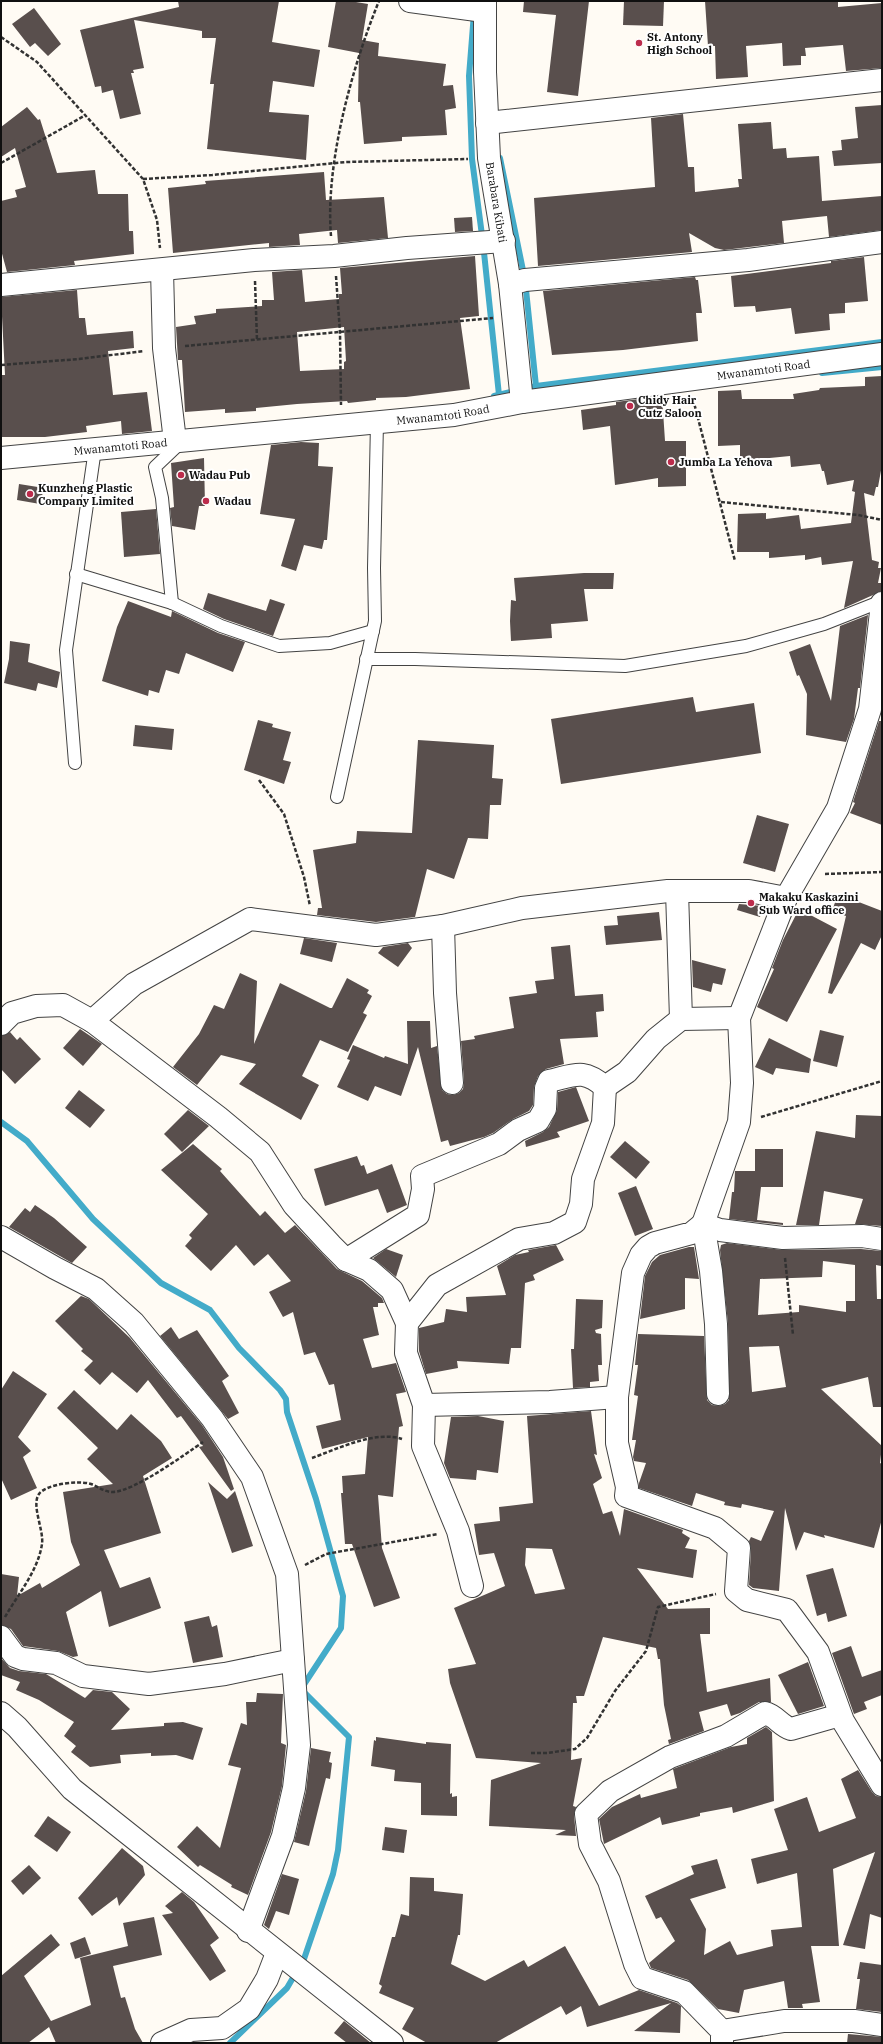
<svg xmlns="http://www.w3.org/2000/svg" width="883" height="2044" font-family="'IBM Plex Serif',serif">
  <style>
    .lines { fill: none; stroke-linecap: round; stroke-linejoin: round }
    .stream { stroke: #43abc9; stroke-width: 6 }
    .building { fill: #594f4d; fill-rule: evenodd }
    .service-casing { stroke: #434343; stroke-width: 14 }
    .minor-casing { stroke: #434343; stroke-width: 24 }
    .path { stroke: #323232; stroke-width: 2.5; stroke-dasharray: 4 2; stroke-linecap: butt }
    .service { stroke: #fff; stroke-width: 12 }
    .minor { stroke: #fff; stroke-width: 22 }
    .poi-dot { fill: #bc2c4c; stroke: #fff; stroke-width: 1.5 }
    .labels { text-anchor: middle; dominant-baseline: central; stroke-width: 4; stroke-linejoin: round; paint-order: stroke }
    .poi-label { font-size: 11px; font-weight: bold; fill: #101010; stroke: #fff; text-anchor: start }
    .street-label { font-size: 11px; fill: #101010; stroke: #fff }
  </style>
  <rect width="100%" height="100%" fill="#fffbf4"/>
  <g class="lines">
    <g class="stream">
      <polyline points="474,13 469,76 472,159 483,243 499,395"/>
      <polyline points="500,158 525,280 536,386"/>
      <polyline points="822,373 882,367"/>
      <polyline points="494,396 536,386 882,342"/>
      <polyline points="1,1122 27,1141 93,1219 161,1283 210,1310 239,1348 280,1390 286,1399 287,1412 316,1499 343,1596 341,1628 301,1689 349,1737 338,1850 333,1874 304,1959 287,1988 230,2043"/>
    </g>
  </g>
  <g class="building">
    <polygon points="178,1 279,1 272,42 320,50 314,87 273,81 269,112 309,115 306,160 207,149 214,84 210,84 216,38 202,38 202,31 134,20 144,68 133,70 134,73 131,73 141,114 120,119 113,90 102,93 101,86 95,87 80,30 179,7"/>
    <polygon points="336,1 350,1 368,4 362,40 379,43 378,56 446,64 443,86 453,85 456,108 445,110 447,135 402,137 402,141 364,144 360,102 358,102 359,53 328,47"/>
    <polygon points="524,1 589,1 578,96 547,92 556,15 523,12"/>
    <polygon points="624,1 664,1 663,26 623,25"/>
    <polygon points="705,1 838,1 838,7 882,3 882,68 846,71 843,45 805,48 806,56 801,56 801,65 783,66 782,43 746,46 748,77 716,79 715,46 708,46"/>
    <polygon points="34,8 61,44 48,56 35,43 30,47 12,24"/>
    <polygon points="882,105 882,163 834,166 832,151 842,150 841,140 858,138 855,107"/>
    <polygon points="27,107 38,120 40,119 57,173 95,170 98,194 128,194 129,231 133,231 134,254 74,261 75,265 7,272 1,250 1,201 17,197 15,190 26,187 15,148 1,157 1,127"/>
    <polygon points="683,114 688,167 694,167 695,192 739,187 738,179 742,179 738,124 771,122 773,149 786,148 787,158 819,156 822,201 882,196 882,230 829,237 827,216 808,218 782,221 784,243 724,250 715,248 689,233 692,252 538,266 534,198 655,187 651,118"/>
    <polygon points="324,172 326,200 384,197 388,238 338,243 337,230 299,234 300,245 269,247 269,243 173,253 168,188 206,184 205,181"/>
    <polygon points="472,217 473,231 455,232 454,218"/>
    <path d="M475,256L479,316L460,318L470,389L406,397L376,398V400L348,403L347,401L297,404L256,408V411L225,413V409L185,412L182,360H178L176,327L196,324L194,316L216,313V309L262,306V300H274L272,272L302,270L305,302L339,299V294H342L340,268ZM344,327L346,361L344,362V369L300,371L297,332Z"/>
    <polygon points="864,257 868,301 845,303 845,313 829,314 830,330 795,334 791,308 756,312 755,306 734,307 731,276 831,263 831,261"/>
    <polygon points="695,277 696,280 698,280 702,313 696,313 698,341 623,350 552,355 543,291"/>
    <polygon points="77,290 79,318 85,318 87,335 133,331 134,348 108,351 113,395 147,392 152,431 122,434 121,421 86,426 87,432 45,437 1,437 1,375 5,375 1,297"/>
    <polygon points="882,376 882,465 878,487 876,487 874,496 864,493 872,560 879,562 878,568 881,568 878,583 882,583 882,591 844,608 853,561 822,565 821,557 805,560 805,555 769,558 769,552 737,552 738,514 766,513 766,519 799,515 801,529 851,523 855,492 852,491 854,480 827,485 824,471 822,471 820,464 791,467 790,456 740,461 740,445 718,446 718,391 741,390 742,399 794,399 793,394 819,390 820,388 865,386 865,377"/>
    <polygon points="662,396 665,441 686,441 686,486 658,487 658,478 615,485 610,426 583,430 581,410 616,405 616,402"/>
    <polygon points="301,442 319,443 318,466 333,467 327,540 324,540 322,549 304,545 296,571 281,566 295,519 260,514 271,445"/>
    <polygon points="204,458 205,506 199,506 195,530 172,526 170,508 174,507 171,463"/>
    <polygon points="19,484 44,488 40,504 17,500"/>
    <polygon points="156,509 160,554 124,557 121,512"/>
    <polygon points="584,573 614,573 613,589 584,589 588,621 551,624 552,638 511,641 510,621 511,600 516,601 514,578"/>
    <polygon points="208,593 266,611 270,599 285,604 273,636 224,619 203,609"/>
    <polygon points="128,601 171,617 172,611 218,633 245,642 233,672 186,653 179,674 166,670 159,693 149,690 148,696 102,681 117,627"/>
    <polygon points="868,615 860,688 858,688 854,719 846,742 806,735 807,694 799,675 797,676 789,652 810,644 831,701 840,626"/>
    <polygon points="10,641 30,644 28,662 60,672 57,688 38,683 36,691 4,683 9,659"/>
    <polygon points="693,697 696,712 754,703 761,753 561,784 551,719"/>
    <polygon points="258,720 273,724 272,727 291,732 283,760 291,762 284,784 244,770"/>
    <polygon points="879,721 882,721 882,825 850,813 855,803 853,802"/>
    <polygon points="135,725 174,729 172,750 133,746"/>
    <polygon points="418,740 494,745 492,778 503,779 501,805 490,805 488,839 468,838 454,879 427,869 415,917 376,922 317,915 318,908 322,908 313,850 356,843 357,831 412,833"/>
    <polygon points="757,815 789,824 775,872 743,863"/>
    <polygon points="838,894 882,911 882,935 875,950 861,943 832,994 828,993 846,916 832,911"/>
    <polygon points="739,904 763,906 760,917 737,910"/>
    <polygon points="799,909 837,929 787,1022 757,1007 774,969 772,968 783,940"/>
    <polygon points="659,912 662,940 606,945 604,926 618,925 617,916"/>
    <polygon points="304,938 337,943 332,962 300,954"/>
    <polygon points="408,943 412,948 398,967 378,953 383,947"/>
    <polygon points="570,945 575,996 603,994 604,1011 596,1012 598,1037 560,1039 564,1064 546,1069 538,1076 534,1087 533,1105 529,1111 513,1119 493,1133 484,1137 450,1146 448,1140 441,1142 418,1047 401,1096 375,1086 368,1101 337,1087 350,1060 347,1059 353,1045 384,1058 385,1056 408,1064 407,1021 430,1021 431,1048 437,1046 442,1090 447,1094 453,1095 459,1093 463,1089 464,1082 461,1041 475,1039 474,1036 514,1028 509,997 537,993 535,981 554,979 551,947"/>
    <polygon points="692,960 726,969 722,985 713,983 711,992 693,987"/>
    <polygon points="240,973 257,981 254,1044 280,983 330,1008 332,1008 347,978 369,990 367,993 372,996 363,1013 367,1015 348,1052 320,1040 302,1076 319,1085 301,1120 239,1084 256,1064 221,1055 197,1085 173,1067 199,1034 214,1005 224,1009"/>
    <polygon points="80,1029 102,1044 83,1066 63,1048"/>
    <polygon points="820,1030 844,1036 837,1067 813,1061"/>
    <polygon points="10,1032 17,1040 20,1037 41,1059 15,1084 1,1069 1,1036"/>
    <polygon points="769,1038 811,1059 809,1073 776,1068 773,1075 755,1067"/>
    <polygon points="576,1087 589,1121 557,1132 560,1137 526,1147 525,1141 543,1132 549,1127 557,1110 558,1092"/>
    <polygon points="79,1090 105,1110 90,1128 65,1108"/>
    <polygon points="188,1110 209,1126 182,1152 164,1134"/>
    <polygon points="856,1115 882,1116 882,1226 855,1224 863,1199 824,1191 819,1225 796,1225 816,1131 855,1138"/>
    <polygon points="625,1141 650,1162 636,1179 610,1157"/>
    <polygon points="193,1144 222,1169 220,1171 260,1216 265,1211 285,1233 295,1225 337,1269 362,1281 382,1298 384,1303 378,1303 378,1307 373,1307 379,1335 363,1339 372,1368 396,1363 406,1392 396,1394 403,1426 399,1427 393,1497 378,1495 382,1548 400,1598 374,1607 352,1544 345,1544 341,1493 343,1493 342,1476 365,1474 368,1437 322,1449 316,1426 341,1420 334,1384 329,1385 315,1352 304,1355 293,1312 283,1317 269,1292 291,1281 268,1254 254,1266 236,1245 211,1271 185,1246 192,1238 189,1235 208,1214 161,1170"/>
    <polygon points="755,1149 783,1149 783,1187 761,1187 757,1220 783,1223 783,1225 729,1219 732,1192 734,1192 735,1171 755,1171"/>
    <polygon points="357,1156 361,1166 364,1165 367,1174 392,1164 407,1205 387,1213 378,1189 325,1206 314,1169"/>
    <polygon points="636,1186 653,1229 635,1236 618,1193"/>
    <polygon points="35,1205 54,1218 87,1247 72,1263 9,1227 25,1208 30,1212"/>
    <path d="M727,1243L783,1250L861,1249L882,1251L881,1266L876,1265L877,1299H882V1407H873L868,1377L821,1389L882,1446L880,1463L882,1464V1519L874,1548L824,1535L825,1538L804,1532L796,1551L785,1508L779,1591L753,1588L749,1585L751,1549L749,1541L751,1537L761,1541L774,1511L742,1504L741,1508L724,1505L725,1502L696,1493L692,1506L639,1488V1483L646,1463L634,1461L633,1457L636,1440H632L638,1396L634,1395L638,1365H635L638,1334L704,1336L707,1400L712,1405L719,1406L725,1404L729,1400L728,1323L720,1250L721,1245ZM823,1261L855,1265V1301H846V1312L799,1305V1312L758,1315L760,1279L822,1277ZM779,1346L786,1387L752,1392L749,1347Z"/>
    <polygon points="556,1245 564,1260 533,1275 535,1280 525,1283 521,1348 511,1348 509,1364 457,1361 458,1368 426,1374 419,1351 419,1328 444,1322 446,1309 467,1312 466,1297 506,1295 497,1266 515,1255 529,1252 528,1250"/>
    <polygon points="689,1247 694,1247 699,1279 685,1278 685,1309 640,1319 645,1276 652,1262 660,1255"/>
    <polygon points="386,1249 403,1255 396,1277 373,1258"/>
    <polygon points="81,1296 89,1299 130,1338 202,1425 223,1457 234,1489 231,1491 199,1447 203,1446 181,1416 177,1418 148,1380 137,1393 112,1372 100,1385 84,1370 93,1361 81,1351 83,1349 55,1321"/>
    <polygon points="576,1299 603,1300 602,1328 595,1330 596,1333 601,1334 602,1365 598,1365 599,1381 590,1382 590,1387 573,1388 571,1349 574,1349"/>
    <polygon points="171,1327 179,1339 197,1330 229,1376 222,1381 239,1413 228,1419 160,1336"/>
    <polygon points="13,1371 47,1394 18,1437 31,1451 23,1457 37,1488 11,1500 1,1478 1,1390"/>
    <polygon points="74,1390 117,1430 131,1414 161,1441 172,1458 143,1476 161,1533 104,1550 120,1588 150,1577 161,1608 109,1627 101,1591 66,1612 78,1656 73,1657 58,1651 23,1646 11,1629 1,1625 1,1574 19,1577 17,1596 40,1583 42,1588 80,1565 71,1542 63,1492 113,1484 87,1459 98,1448 57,1408"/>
    <path d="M591,1411L597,1455L594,1454L602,1478L593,1484L603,1514L612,1511L620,1536L624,1509L683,1530L682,1533L690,1538L685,1548L697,1550L693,1578L637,1568L668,1609L710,1608V1634H700L707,1692L770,1678L771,1702H759L740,1713L731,1716L727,1704L699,1712L704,1731L669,1744L668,1740L671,1739L664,1705L660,1659H658L656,1648L603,1637L584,1696H576L577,1703H573L571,1760L582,1758L573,1806L576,1807L574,1815L576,1836L555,1835L566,1830L489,1826L491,1780L541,1763L476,1758L450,1683L448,1669L476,1664L454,1608L505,1586L494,1553L479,1555L474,1524L500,1521L499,1507L533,1503L527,1416ZM526,1548L552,1549L565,1589L535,1594L525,1565Z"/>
    <polygon points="478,1416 504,1421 498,1473 477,1470 476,1480 450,1478 444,1463 451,1417"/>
    <polygon points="208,1482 227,1499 235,1491 253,1546 232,1553"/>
    <polygon points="833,1568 847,1616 828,1622 826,1613 817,1616 806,1575"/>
    <polygon points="209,1616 212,1627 217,1625 223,1657 193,1663 184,1622"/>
    <polygon points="851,1646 862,1677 882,1670 882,1695 864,1702 867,1709 854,1714 832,1653"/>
    <polygon points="1,1658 10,1668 19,1671 46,1674 85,1698 93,1690 112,1692 130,1709 111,1730 164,1726 164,1723 183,1722 203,1728 193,1760 176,1755 151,1756 151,1753 120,1755 121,1763 90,1767 71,1752 76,1746 64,1736 74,1722 39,1700 16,1690 20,1682 1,1675"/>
    <polygon points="808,1662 824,1706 798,1714 778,1675"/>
    <polygon points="257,1693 283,1694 281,1743 286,1745 282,1786 271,1832 248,1895 231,1887 232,1885 200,1865 198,1867 177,1847 197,1826 220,1848 241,1768 228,1765 241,1723 247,1725 246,1702 256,1702"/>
    <polygon points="766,1727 772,1732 774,1801 733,1813 732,1807 700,1813 700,1816 662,1825 660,1817 604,1844 599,1819 612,1807 640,1794 641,1798 677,1788 673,1769 731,1747 747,1744 747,1738"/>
    <polygon points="376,1737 426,1744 426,1742 451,1744 450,1794 452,1793 452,1797 457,1796 457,1816 421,1815 421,1783 394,1781 395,1770 371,1766 374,1740 376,1741"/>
    <polygon points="311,1748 331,1752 329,1762 332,1763 330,1779 326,1778 309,1846 294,1842 306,1791"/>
    <polygon points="858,1770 872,1792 876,1796 882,1797 882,1918 870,1914 865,1949 843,1945 875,1852 833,1869 839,1946 811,1946 820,2002 802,2004 803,2008 788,2008 784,1981 744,1990 739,2013 718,2009 688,1980 651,1968 649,1963 675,1941 661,1917 656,1919 645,1896 694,1874 691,1866 717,1859 726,1888 690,1899 706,1929 704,1955 730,1941 737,1955 773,1946 771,1930 802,1927 797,1873 757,1884 751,1859 788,1850 774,1809 807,1797 819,1832 856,1818 841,1779"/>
    <polygon points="48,1816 71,1832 57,1852 34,1836"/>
    <polygon points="385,1827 407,1830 404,1853 382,1850"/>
    <polygon points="122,1848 143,1866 145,1875 119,1906 117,1897 92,1916 78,1898"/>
    <polygon points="29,1865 41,1878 23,1895 11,1881"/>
    <polygon points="282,1874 299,1879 289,1915 276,1911 269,1929 264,1925"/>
    <polygon points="410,1877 434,1878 434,1891 463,1894 460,1935 458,1935 451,1964 485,1981 524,1960 528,1967 565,1946 599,2006 639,1990 677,2003 681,2006 680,2033 634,2031 671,2003 587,2027 581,2006 566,2015 561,2006 495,2043 427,2043 402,2029 414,2008 379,1993 382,1986 379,1984 392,1937 395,1937 401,1914 409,1916"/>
    <polygon points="182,1892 194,1902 219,1938 210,1945 226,1971 210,1981 162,1915 173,1913 165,1906"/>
    <polygon points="154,1917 162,1955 113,1966 121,1998 125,1997 135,2029 143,2043 56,2043 49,2027 28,2043 1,2043 1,1976 51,1934 60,1945 24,1976 51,2021 91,2005 80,1958 128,1946 123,1923"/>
    <polygon points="85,1937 91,1954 75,1959 70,1943"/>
    <polygon points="860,1962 882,1965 882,2012 856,2009 860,1979 857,1979"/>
    <polygon points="344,2021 355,2030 371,2043 347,2043 334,2033"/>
    <polygon points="848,2034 882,2037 882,2043 847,2043"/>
  </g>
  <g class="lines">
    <g class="service-casing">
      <g id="service">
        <polyline points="76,574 172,603 221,626 279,646 330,643 373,631"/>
        <polyline points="172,603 162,498 155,467 175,448 175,441"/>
        <polyline points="366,659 415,659 625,666 746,646 824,624 882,601"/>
        <polyline points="75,763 66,650 95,449"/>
        <polyline points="337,797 375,621 374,568 377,422"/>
      </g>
    </g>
    <g class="minor-casing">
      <g id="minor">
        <polyline points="410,1 484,11"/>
        <path id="s1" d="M485,1V72L489,158L510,284L522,402"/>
        <polyline points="487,123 882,80"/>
        <polyline points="162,270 164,348 175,441"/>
        <polyline points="510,284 525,280 748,260 882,242"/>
        <polyline points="1,285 254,260 334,256 407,248 504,241"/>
        <path id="s2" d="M1,458L454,415L522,402L882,354"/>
        <polyline points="677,891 681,1019"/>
        <polyline points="443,926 445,993 452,1083"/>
        <polyline points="92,1021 134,984 250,919 376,935 443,926 522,908 668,891 749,891 786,898"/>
        <polyline points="1,1024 12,1013 36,1006 63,1005 92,1021 218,1117 260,1152 294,1205 331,1245 346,1260 369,1270 392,1290 407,1323"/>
        <polyline points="1,1237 55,1268 96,1289 134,1323 212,1418 252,1477 287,1574 299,1745 294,1788 283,1836 248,1931"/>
        <polyline points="882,1239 862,1236 783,1238 720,1230 703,1224 692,1233 655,1243 648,1247 641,1255 633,1273 617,1397 617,1443 627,1487 626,1496 715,1528 739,1548 736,1591 747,1600 787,1610 818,1652 843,1721 882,1785"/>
        <path d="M346,1260L418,1215L423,1189L422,1176L499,1144L518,1130L538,1121L545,1109L546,1088L549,1081C575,1075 583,1068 605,1087L627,1072L656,1039L681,1019L739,1018"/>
        <polyline points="718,1394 716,1324 711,1271 703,1224 739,1122 742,1083 739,1018 786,898 838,808 870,709 882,603"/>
        <polyline points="424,1405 550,1402 617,1397"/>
        <polyline points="472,1586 458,1531 423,1446 424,1405 406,1353 407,1323 437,1285 519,1239 554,1233 575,1222 581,1204 583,1179 603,1123 605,1087"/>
        <polyline points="1,1637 15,1656 23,1659 56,1663 83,1676 149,1684 225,1674 293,1660"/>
        <polyline points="1,1713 17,1727 72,1789 392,2043"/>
        <polyline points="722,2031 784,2021 854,2021 882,2025"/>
        <polyline points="162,2043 191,2030 222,2028 249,2009 267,1979 277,1953"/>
        <path d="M722,2043V2031L684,1992L642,1978L635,1964L609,1881L590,1844L586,1814L610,1791L670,1757L726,1736L765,1713C775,1715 781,1726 791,1729L840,1715"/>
      </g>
    </g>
    <g class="path">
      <polyline points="1,37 37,62 143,179 157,220 160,248"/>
      <polyline points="1,163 84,116"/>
      <polyline points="143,179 212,175 346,162 468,159"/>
      <path d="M331,236C325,164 352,67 379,1"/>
      <polyline points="336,276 340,332 341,405"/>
      <polyline points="255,281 257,340"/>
      <polyline points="185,346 493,318"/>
      <polyline points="1,365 79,359 144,351"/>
      <polyline points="693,399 735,561"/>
      <polyline points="721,502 858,515 882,520"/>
      <polyline points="259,780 284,814 304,877 310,906"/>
      <polyline points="825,874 882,872"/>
      <polyline points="761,1117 882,1081"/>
      <polyline points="785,1258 793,1335"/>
      <path d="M312,1458C337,1449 376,1430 402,1439"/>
      <polyline points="305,1565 326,1554 438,1534"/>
      <path d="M5,1617C18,1594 38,1571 42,1544C44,1530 31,1505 39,1494C46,1484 79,1480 91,1484C99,1487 104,1492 113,1492C135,1491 184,1455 203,1442"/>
      <polyline points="531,1753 547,1753 575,1749 587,1738 615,1691 646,1651 658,1607 716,1594"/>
    </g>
    <use href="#service" class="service"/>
    <use href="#minor" class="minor"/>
  </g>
  <g class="poi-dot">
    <circle cx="639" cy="43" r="4"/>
    <circle cx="630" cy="406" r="4"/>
    <circle cx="671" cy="462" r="4"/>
    <circle cx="181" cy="475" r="4"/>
    <circle cx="30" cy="494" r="4"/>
    <circle cx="206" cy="501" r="4"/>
    <circle cx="751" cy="903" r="4"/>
  </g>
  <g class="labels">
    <g class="poi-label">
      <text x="647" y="37">St. Antony<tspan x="647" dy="13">High School</tspan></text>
      <text x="638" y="400">Chidy Hair<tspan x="638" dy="13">Cutz Saloon</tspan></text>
      <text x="679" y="462">Jumba La Yehova</text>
      <text x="189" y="475">Wadau Pub</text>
      <text x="38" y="488">Kunzheng Plastic<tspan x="38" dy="13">Company Limited</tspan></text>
      <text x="214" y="501">Wadau</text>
      <text x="759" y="897">Makaku Kaskazini<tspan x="759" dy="13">Sub Ward office</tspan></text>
    </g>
    <g class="street-label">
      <text stroke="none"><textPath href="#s1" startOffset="202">Barabara Kibati</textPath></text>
      <text stroke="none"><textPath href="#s2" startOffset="768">Mwanamtoti Road</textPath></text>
      <text stroke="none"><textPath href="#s2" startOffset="444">Mwanamtoti Road</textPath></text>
      <text stroke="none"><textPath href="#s2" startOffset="120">Mwanamtoti Road</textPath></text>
    </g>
  </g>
  <rect width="883" height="2044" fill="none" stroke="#101010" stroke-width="4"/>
</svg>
